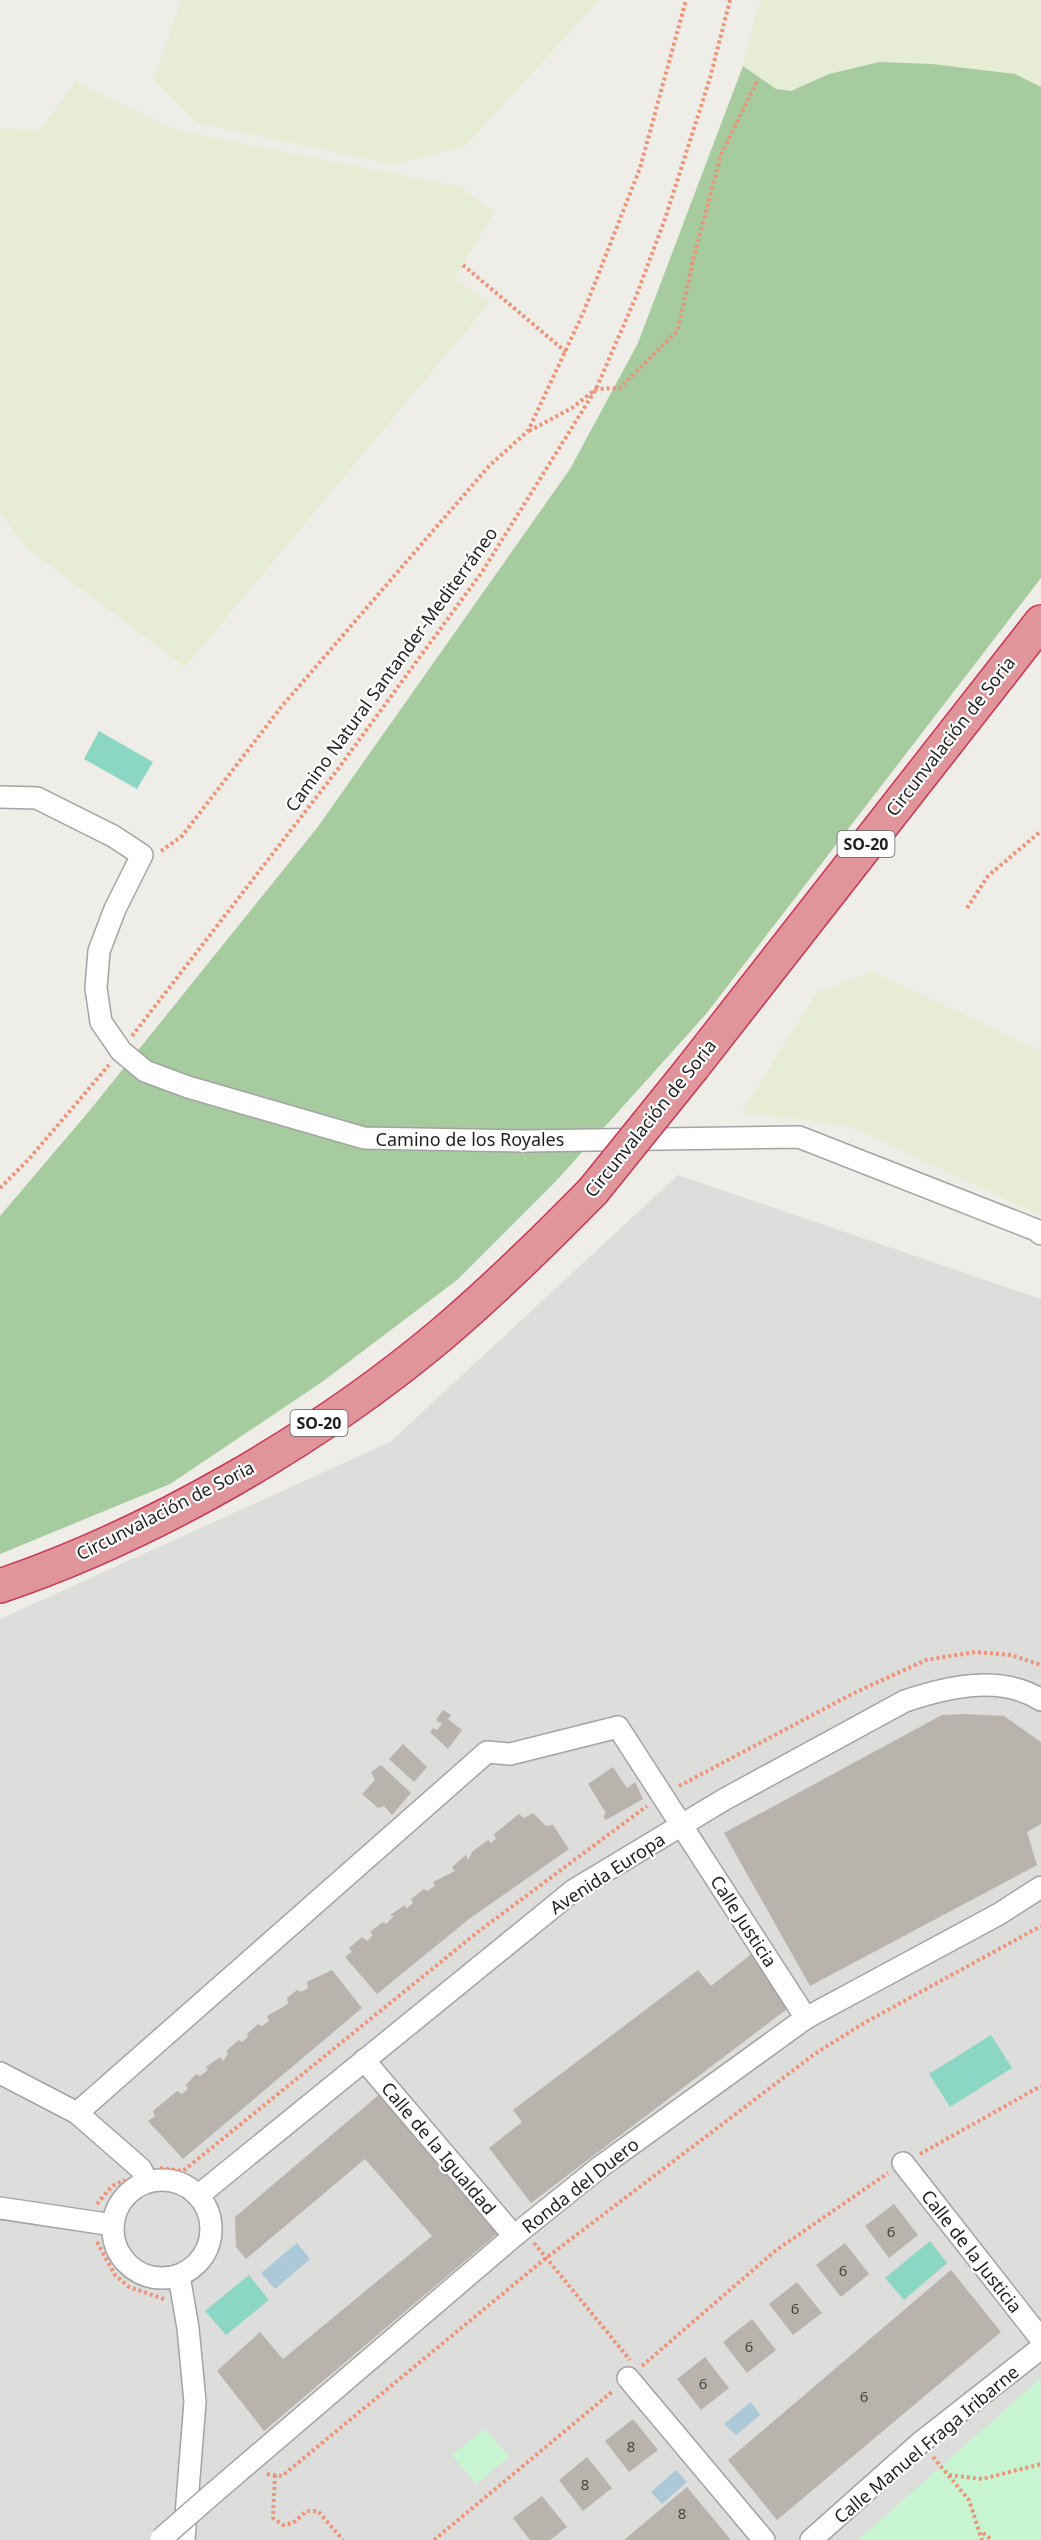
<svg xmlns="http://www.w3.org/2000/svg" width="1041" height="2540" font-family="'Noto Sans',sans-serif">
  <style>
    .residential { fill: #dddddc }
    .farmland { fill: #e7ecd4 }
    .forest { fill: #a6cb9f }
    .park { fill: #c8f5d1 }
    .pitch { fill: #8cd7c3 }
    .water { fill: #abc9d9 }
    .building { fill: #b8b3ac }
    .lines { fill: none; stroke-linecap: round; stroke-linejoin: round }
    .street-casing { stroke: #a3a3a3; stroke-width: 24 }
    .highway-casing { stroke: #cc3556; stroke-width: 36 }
    .path { stroke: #ee9379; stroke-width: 4; stroke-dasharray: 3 3; stroke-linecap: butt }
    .street { stroke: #fff; stroke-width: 21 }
    .highway { stroke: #df959a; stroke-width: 33 }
    .street-bridge-casing { stroke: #a3a3a3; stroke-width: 24; stroke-linecap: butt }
    .highway-bridge-casing { stroke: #cc3556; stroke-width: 36; stroke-linecap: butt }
    .street-bridge { stroke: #fff; stroke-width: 21 }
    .highway-bridge { stroke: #df959a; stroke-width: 33 }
    .labels { text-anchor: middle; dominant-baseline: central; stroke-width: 4.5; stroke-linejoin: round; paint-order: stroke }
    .number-label { font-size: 15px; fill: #454442 }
    .shield { fill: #fff; stroke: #626262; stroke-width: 1.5 }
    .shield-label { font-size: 16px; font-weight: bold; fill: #1f1f1f }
    .street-label { font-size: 18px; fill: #1f1f1f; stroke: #fff }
  </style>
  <rect width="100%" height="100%" fill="#efede7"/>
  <polygon class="residential" points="678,1175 1041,1299 1041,2540 0,2540 0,1619 390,1442"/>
  <g class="farmland">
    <polygon points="181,0 599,0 465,146 393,164 197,123 154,80"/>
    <polygon points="760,0 1041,0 1041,87 1015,74 932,64 879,62 829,74 791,91 776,89 743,66"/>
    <polygon points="76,81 175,130 458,186 494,212 454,280 490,302 185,667 26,548 0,512 0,128 40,130"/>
    <polygon points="873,972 1041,1051 1041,1216 849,1126 742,1112 817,992"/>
  </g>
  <polygon class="forest" points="879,62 932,64 1015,74 1041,87 1041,578 706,1014 557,1180 457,1280 322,1382 170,1484 0,1554 0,1216 90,1110 317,828 570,469 638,343 743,66 776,89 791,91 829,74"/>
  <g class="park">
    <polygon points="1041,2378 1041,2540 858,2540"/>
    <polygon points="485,2429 509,2457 476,2484 452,2455"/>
  </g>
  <g class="pitch">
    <polygon points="99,731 153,762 137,789 84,759"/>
    <polygon points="991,2035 1012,2068 950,2107 929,2074"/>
    <polygon points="930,2241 947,2263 904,2300 885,2278"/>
    <polygon points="249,2275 269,2300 226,2335 205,2311"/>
  </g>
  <g class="water">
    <polygon points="297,2243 310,2259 275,2289 261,2273"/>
    <polygon points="751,2402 760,2415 736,2435 724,2424"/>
    <polygon points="676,2470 687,2482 662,2504 651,2492"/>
  </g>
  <g class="building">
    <polygon points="443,1710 451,1715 448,1719 462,1730 448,1749 430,1732 433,1728 437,1730 442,1724 436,1720"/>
    <polygon points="966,1714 1004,1716 1041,1742 1041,1824 1027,1832 1037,1865 810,1986 724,1833 942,1715"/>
    <polygon points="403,1744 427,1767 414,1782 389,1759"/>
    <polygon points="381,1765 411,1793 392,1815 384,1806 378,1808 362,1794 375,1780 371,1772"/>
    <polygon points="613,1767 627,1788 635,1782 643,1799 606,1820 603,1817 606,1813 588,1784"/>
    <polygon points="533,1813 546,1826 553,1825 569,1849 469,1919 377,1994 345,1957 352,1952 349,1948 362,1937 367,1941 373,1935 370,1932 383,1922 386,1924 394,1916 390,1915 405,1905 406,1909 413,1903 411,1899 424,1889 427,1891 435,1886 433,1882 455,1871 452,1867 466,1855 468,1860 473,1851 488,1840 491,1843 496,1839 494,1834 519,1814 524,1818"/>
    <polygon points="754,1952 791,2006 531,2203 489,2148 522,2122 513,2110 698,1970 711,1986"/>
    <polygon points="332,1970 362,2008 183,2159 148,2121 155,2116 153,2111 177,2091 182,2094 188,2089 186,2085 196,2074 200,2076 208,2070 206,2067 220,2057 223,2061 228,2054 226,2051 239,2040 242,2042 248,2037 247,2034 258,2024 262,2026 269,2021 267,2016 288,2004 287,1998 297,1990 301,1992 308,1988 307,1982"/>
    <polygon points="381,2093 498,2233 264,2431 217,2371 260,2332 283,2359 432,2236 365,2159 246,2259 236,2247 235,2217"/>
    <polygon points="894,2204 918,2235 889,2258 865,2226"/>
    <polygon points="845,2243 869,2274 841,2297 816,2265"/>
    <polygon points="951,2270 1001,2332 777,2520 728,2460"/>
    <polygon points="797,2282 822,2313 793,2335 769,2304"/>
    <polygon points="752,2319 776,2350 747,2373 723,2342"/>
    <polygon points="705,2357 729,2388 701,2410 677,2379"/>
    <polygon points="633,2419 658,2450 629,2472 605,2441"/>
    <polygon points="587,2457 612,2488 583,2511 559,2480"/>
    <polygon points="687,2487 731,2540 624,2540"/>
    <polygon points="542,2496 567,2527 550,2540 530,2540 513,2518"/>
  </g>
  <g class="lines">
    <g class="street-casing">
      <g id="street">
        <polyline points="0,797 37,798 113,836 142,855 115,909 99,951 96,988 101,1022 121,1051 145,1071 188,1087 364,1138 525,1141 799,1137 1036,1230 1041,1234"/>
        <polyline points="364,2060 514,2236"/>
        <polyline points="0,2073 77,2113"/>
        <polyline points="903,2163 1041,2339"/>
        <circle cx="162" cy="2229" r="49"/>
        <polyline points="147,2182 141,2169 77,2113 487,1752 510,1754 618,1727 806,2018"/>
        <path d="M199,2195L574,1890L725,1799L905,1701C947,1687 1000,1674 1041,1700"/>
        <polyline points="0,2208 113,2225"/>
        <polyline points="179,2276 188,2328 195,2402 184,2540"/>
        <polyline points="628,2378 764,2540"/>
        <polyline points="210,2496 514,2236 600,2167 806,2018 999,1914 1041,1887"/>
        <polyline points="811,2540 920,2443 1041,2348"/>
      </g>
    </g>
    <g class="highway-casing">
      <g id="highway">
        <polyline points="693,1067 1041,622"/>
        <path d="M0,1586C153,1534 317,1439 441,1335C494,1290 544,1241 593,1191"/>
      </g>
    </g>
    <g class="path">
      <polyline points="463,265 566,352"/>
      <polyline points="529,431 572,408 596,389 620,388 678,330 693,260 721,155 758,79"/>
      <polyline points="161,851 182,836 282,706 489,466 528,431 584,311 640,168 686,0"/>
      <polyline points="967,908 988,876 1041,831"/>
      <polyline points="132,1036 335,773 482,572 596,389 635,299 665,219 710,78 730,0"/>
      <polyline points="0,1188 29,1159 109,1065"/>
      <polyline points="679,1786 854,1693 926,1660 975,1652 1011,1655 1041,1665"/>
      <polyline points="920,2154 1041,2086"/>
      <polyline points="160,2168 183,2171 479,1931 647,1806"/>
      <polyline points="97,2204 112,2186 125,2180"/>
      <polyline points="97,2242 115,2275 129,2287 164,2299"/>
      <polyline points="534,2243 630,2360"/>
      <polyline points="642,2366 775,2251 888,2173"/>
      <polyline points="933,2457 969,2500 982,2540"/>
      <polyline points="267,2474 282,2476 546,2258 816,2053 864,2023 1041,1926"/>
      <polyline points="275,2475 273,2518 283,2525 293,2523 307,2511 318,2511 343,2540"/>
      <polyline points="949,2475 982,2479 1041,2464"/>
      <polyline points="983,2533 992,2540"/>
      <polyline points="434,2540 613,2391"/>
    </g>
    <use href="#street" class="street"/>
    <use href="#highway" class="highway"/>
    <g class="street-bridge-casing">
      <polyline id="street-bridge" points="161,2539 210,2496"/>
    </g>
    <g class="highway-bridge-casing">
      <polyline id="highway-bridge" points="593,1191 693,1067"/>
    </g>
    <use href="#street-bridge" class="street-bridge"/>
    <use href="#highway-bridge" class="highway-bridge"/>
  </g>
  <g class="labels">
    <g class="number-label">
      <text x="891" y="2231">6</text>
      <text x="843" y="2270">6</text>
      <text x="795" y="2308">6</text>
      <text x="749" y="2346">6</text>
      <text x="703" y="2383">6</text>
      <text x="864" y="2396">6</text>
      <text x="631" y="2446">8</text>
      <text x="585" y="2484">8</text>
      <text x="682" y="2513">8</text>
    </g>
    <g class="shield">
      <rect x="837.5" y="831" width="57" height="26" rx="4.5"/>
      <rect x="290.5" y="1410" width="57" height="26" rx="4.5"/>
    </g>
    <g class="shield-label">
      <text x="866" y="844">SO-20</text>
      <text x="319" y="1423">SO-20</text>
    </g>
    <g class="street-label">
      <text transform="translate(391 669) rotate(-54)">Camino Natural Santander-Mediterráneo</text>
      <text transform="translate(950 736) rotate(-52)">Circunvalación de Soria</text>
      <text transform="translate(650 1118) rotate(-51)">Circunvalación de Soria</text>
      <text x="470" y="1139">Camino de los Royales</text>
      <text transform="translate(165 1510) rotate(-27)">Circunvalación de Soria</text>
      <text transform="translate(607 1873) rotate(-33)">Avenida Europa</text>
      <text transform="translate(744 1921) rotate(57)">Calle Justicia</text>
      <text transform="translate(439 2148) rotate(50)">Calle de la Igualdad</text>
      <text transform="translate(580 2185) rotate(-38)">Ronda del Duero</text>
      <text transform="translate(972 2251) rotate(52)">Calle de la Justicia</text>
      <text transform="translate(926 2444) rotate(-40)">Calle Manuel Fraga Iribarne</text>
    </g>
  </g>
</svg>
